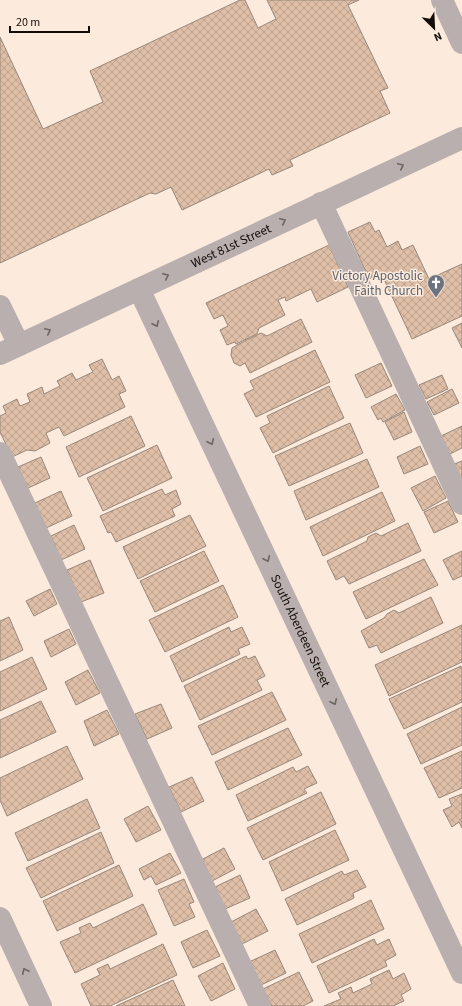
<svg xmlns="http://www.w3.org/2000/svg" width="462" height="1006" font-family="'Source Sans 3',sans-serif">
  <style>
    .building { fill: url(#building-cross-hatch); stroke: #97877b }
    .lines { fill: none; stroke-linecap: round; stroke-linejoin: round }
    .minor { stroke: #b9afae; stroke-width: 22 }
    .oneway { stroke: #6e6664 }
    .labels { text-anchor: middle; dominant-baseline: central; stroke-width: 3; stroke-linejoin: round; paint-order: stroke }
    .street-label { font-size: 13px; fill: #120d09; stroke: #fcebdd }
    .worship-label { font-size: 13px; fill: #5b616d; stroke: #fcebdd; text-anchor: end }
  </style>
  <defs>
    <pattern id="building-cross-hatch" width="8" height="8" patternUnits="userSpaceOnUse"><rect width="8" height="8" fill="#debea6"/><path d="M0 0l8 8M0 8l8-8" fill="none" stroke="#bda28e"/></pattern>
  </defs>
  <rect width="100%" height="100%" fill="#fcebdd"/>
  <g class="building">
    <polygon points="240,0 245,0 258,28 276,19 267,0 359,0 348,5 388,88 380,91 390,113 290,160 293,166 272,175 269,169 182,210 171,187 156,194 150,193 0,263 0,37 43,129 103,102 90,71"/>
    <polygon points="370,222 375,232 379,230 387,247 398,241 402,250 413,245 429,279 462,264 462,316 412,339 381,273 369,279 348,232"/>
    <polygon points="329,245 348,287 317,302 311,289 286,301 285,297 278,300 285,315 259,328 257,334 236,344 235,342 227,345 220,330 228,326 223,315 214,319 206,303"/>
    <polygon points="301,319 312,342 250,373 245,363 240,366 234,363 231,355 232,348 237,345 261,333 267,336"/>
    <polygon points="462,323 462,348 452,328"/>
    <polygon points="315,350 330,382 256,417 244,394 254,389 250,381"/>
    <polygon points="102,359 112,380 119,376 126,391 119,394 125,407 64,436 59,427 46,433 50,443 35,451 27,450 12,457 0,432 0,416 6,413 3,406 17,399 20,406 30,402 27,394 42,387 44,394 60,386 57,381 72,373 76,380 93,372 89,365"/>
    <polygon points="381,363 392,386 366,398 355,375"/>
    <polygon points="442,375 448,389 426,399 419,385"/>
    <polygon points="329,386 344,418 273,453 260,428 270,423 267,416"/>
    <polygon points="452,389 459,403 434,415 427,402"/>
    <polygon points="396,394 405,410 383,422 381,418 378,420 371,407"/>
    <polygon points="404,412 412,432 394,440 385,422"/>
    <polygon points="131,416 145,446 79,477 66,447"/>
    <polygon points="350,423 363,453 289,486 275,456"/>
    <polygon points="462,426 462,448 450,454 441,436"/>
    <polygon points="157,445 172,478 103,511 87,478"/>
    <polygon points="420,446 428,464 404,474 397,457"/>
    <polygon points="41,457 50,478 28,488 18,467"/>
    <polygon points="367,459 379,487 306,520 294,491"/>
    <polygon points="462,461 462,482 454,464"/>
    <polygon points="435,476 446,498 423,511 411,488"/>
    <polygon points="162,489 165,495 176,490 181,504 172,509 175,516 116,542 111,532 108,533 100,516"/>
    <polygon points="61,491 72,516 46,528 35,503"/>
    <polygon points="382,492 395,521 323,556 310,527"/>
    <polygon points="448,501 458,522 434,533 424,512"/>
    <polygon points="190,515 206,546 138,579 123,547"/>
    <polygon points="408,523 421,551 349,584 344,576 336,580 327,561 367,541 368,537 376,533 381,536"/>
    <polygon points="74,525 85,549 61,560 51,536"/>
    <polygon points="204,551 219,581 155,612 140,581"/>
    <polygon points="462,551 462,576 453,580 443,560"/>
    <polygon points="424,559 438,585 366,619 353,592"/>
    <polygon points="90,560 104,593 81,602 67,570"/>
    <polygon points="223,585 238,617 165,652 149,620"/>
    <polygon points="50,589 57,604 34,616 26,601"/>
    <polygon points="431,597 443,623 381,653 377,645 369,648 361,631 384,618 387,614 394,610 399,613"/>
    <polygon points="9,617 23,650 0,661 0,621"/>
    <polygon points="462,625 462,662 389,696 375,665"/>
    <polygon points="229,627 231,632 242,627 250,644 238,649 240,654 182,682 170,656"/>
    <polygon points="69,629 76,644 51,657 44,641"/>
    <polygon points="246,656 248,659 255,656 265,676 257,680 262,690 200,720 184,686"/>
    <polygon points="32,657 47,689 0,711 0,672"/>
    <polygon points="461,666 462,668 462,702 404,729 389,699"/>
    <polygon points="88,670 100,693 76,705 65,682"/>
    <polygon points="272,692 286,720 212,755 198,726"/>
    <polygon points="41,701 56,732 0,758 0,720"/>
    <polygon points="161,704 172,728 147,739 135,714"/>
    <polygon points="462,707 462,745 421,764 407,734"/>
    <polygon points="107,710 119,734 94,746 84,721"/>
    <polygon points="288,728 302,755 228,790 215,762"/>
    <polygon points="67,746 83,779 7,816 0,800 0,778"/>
    <polygon points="462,751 462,788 439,798 424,768"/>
    <polygon points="308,766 317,783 304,789 307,793 248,821 236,795 293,767 296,772"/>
    <polygon points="192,777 204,801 181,812 169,787"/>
    <polygon points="321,792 336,824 263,860 247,828"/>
    <polygon points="462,794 462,828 459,822 452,827 443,810 452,806 449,799"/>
    <polygon points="87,799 100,828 28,861 15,833"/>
    <polygon points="148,806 161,830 136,842 124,819"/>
    <polygon points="335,830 349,860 282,891 269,862"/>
    <polygon points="101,832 114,863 41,898 26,868"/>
    <polygon points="224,848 235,869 212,881 201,860"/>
    <polygon points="170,853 181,873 156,885 151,876 144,880 139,869"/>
    <polygon points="119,865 133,896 57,931 43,901"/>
    <polygon points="357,870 366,887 353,893 354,898 297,925 285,899 342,871 344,875"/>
    <polygon points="240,875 250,898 225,909 215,887"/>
    <polygon points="184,879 194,902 189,904 195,917 174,926 158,890"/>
    <polygon points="371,900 384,929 312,963 299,934"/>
    <polygon points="143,904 157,934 75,973 60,942 81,933 79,928 90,923 93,928"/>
    <polygon points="256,909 268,931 242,944 231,922"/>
    <polygon points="207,930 220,956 193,968 181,942"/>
    <polygon points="374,939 377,945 389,939 396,955 385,961 387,966 329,993 317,966"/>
    <polygon points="163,944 177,975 110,1006 91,1006 81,984 100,975 97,969 108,964 110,969"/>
    <polygon points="275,950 286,973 261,985 249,962"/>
    <polygon points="223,963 235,989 211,1001 198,976"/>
    <polygon points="389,970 393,979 404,973 411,989 401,995 404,1001 393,1006 324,1006 341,999 338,993 351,987 353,993 372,984 370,979"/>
    <polygon points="299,972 313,1001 303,1006 272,1006 263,989"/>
    <polygon points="173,980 185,1006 116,1006"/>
  </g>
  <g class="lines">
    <g class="minor">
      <polyline points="442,0 462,43"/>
      <polyline points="321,203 462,504"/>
      <path id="s1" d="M139,289L462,973"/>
      <polyline points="0,306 19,345"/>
      <path id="s2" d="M0,354L462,138"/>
      <polyline points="0,453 260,1006"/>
      <polyline points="0,918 41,1006"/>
    </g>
  </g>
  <defs><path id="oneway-chevron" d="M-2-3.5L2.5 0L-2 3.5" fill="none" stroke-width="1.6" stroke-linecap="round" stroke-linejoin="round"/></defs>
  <g class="oneway">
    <use href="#oneway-chevron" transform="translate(401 166) rotate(-25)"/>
    <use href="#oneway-chevron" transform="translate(283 221) rotate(-25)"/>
    <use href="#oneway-chevron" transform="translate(166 276) rotate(-25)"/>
    <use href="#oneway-chevron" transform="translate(156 324) rotate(65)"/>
    <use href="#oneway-chevron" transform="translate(48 331) rotate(-25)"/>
    <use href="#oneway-chevron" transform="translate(211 442) rotate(65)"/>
    <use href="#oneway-chevron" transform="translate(267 559) rotate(65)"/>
    <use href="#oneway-chevron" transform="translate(334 702) rotate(65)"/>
    <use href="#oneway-chevron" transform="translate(25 971) rotate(-115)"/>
  </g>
  <defs>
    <g id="church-pin" transform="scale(0.9)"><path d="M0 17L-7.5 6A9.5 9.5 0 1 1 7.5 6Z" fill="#6b7280" stroke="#fcebdd"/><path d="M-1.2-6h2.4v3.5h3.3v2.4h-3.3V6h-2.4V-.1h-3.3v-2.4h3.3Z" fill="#fff"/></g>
  </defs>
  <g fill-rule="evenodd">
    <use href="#church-pin" x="436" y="283"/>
  </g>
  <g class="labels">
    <g class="street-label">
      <text stroke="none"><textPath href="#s2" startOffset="255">West 81st Street</textPath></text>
      <text stroke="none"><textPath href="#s1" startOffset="378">South Aberdeen Street</textPath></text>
    </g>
    <g class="worship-label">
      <text x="423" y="276">Victory Apostolic<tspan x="423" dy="15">Faith Church</tspan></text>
    </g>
  </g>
  <g transform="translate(434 28) rotate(156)" stroke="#fcebdd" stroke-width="3" paint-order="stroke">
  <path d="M0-3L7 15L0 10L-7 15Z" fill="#120d09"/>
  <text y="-6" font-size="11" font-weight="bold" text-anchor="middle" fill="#120d09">N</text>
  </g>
  <path d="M10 26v6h79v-6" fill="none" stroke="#120d09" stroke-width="2"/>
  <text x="16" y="26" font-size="12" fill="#120d09" stroke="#fcebdd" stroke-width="3" paint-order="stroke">20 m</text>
</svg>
